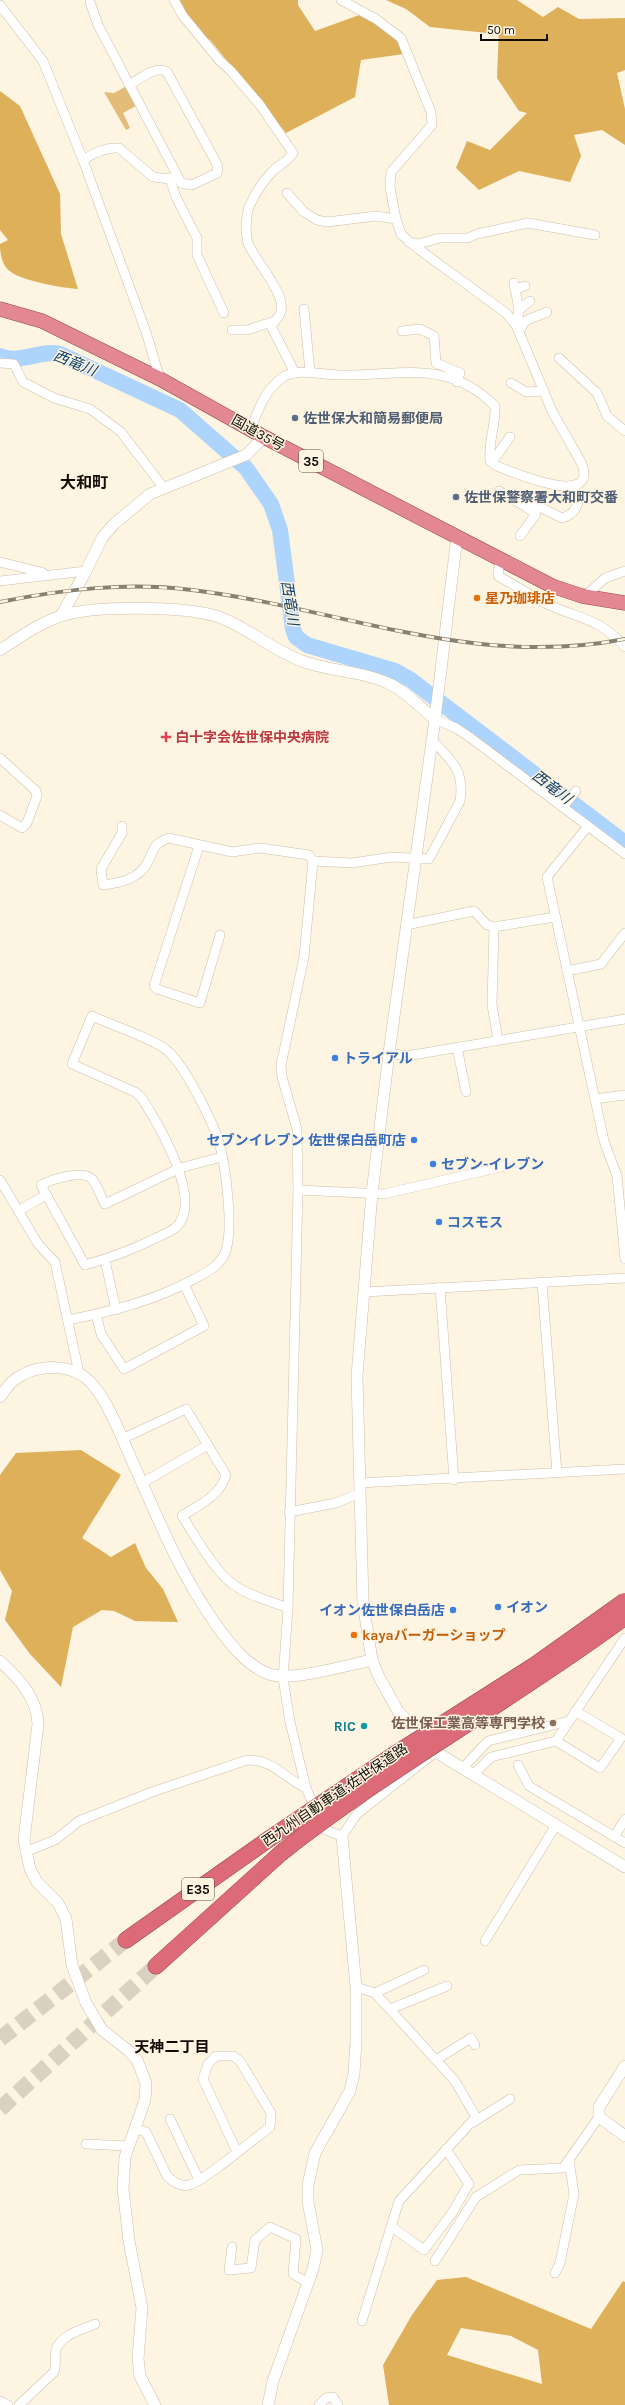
<svg xmlns="http://www.w3.org/2000/svg" width="625" height="2405" font-family="Karla,'Noto Sans JP',sans-serif">
  <style>
    .green { fill: #e3bd77 }
    .forest { fill: #deb05a; fill-rule: evenodd }
    .lines { fill: none; stroke-linecap: round; stroke-linejoin: round }
    .river { stroke: #add4fd; stroke-width: 16 }
    .motorway-tunnel { stroke: #dad1c1; stroke-width: 16; stroke-dasharray: 16 8; stroke-linecap: butt }
    .minor-casing { stroke: #cbbfa9; stroke-width: 10 }
    .tertiary-casing { stroke: #cbbfa9; stroke-width: 12 }
    .trunk-casing { stroke: #954a4f; stroke-width: 15 }
    .motorway-casing { stroke: #954a4f; stroke-width: 17 }
    .minor { stroke: #fff; stroke-width: 9 }
    .tertiary { stroke: #fff; stroke-width: 11 }
    .trunk { stroke: #e38892; stroke-width: 14 }
    .motorway { stroke: #dc6b77; stroke-width: 16 }
    .rail-casing { stroke: #878073; stroke-width: 4 }
    .rail { stroke: #fef4e2; stroke-width: 2.5; stroke-dasharray: 8; stroke-linecap: butt }
    .motorway-bridge-casing { stroke: #954a4f; stroke-width: 17; stroke-linecap: butt }
    .motorway-bridge { stroke: #dc6b77; stroke-width: 16 }
    .service-dot { fill: #5c6f8a; stroke: #fef4e2; stroke-width: 1.5 }
    .food-dot { fill: #e8710a; stroke: #fef4e2; stroke-width: 1.5 }
    .health-dot { fill: #e0444e; stroke: #fef4e2; stroke-width: 1.5 }
    .shop-dot { fill: #3f7fe0; stroke: #fef4e2; stroke-width: 1.5 }
    .education-dot { fill: #8d6e63; stroke: #fef4e2; stroke-width: 1.5 }
    .culture-dot { fill: #0f9aa8; stroke: #fef4e2; stroke-width: 1.5 }
    .labels { text-anchor: middle; dominant-baseline: central; stroke-width: 3; stroke-linejoin: round; paint-order: stroke }
    .shield { fill: #fef4e2; stroke: #585248; stroke-width: 1 }
    .shield-label { font-size: 13px; font-weight: bold; fill: #110d06 }
    .service-label { font-size: 14px; font-weight: bold; fill: #4e5e75; stroke: #fef4e2; text-anchor: start }
    .street-label { font-size: 14px; fill: #110d06; stroke: #fef4e2 }
    .food-label { font-size: 14px; font-weight: bold; fill: #c56008; stroke: #fef4e2; text-anchor: start }
    .health-label { font-size: 14px; font-weight: bold; fill: #be3a42; stroke: #fef4e2; text-anchor: start }
    .shop-label { font-size: 14px; font-weight: bold; fill: #366cbe; stroke: #fef4e2; text-anchor: start }
    .education-label { font-size: 14px; font-weight: bold; fill: #785e54; stroke: #fef4e2; text-anchor: end }
    .culture-label { font-size: 14px; font-weight: bold; fill: #0d838f; stroke: #fef4e2; text-anchor: end }
    .water-label { font-size: 15px; font-style: italic; fill: #0f406a; stroke: #fef4e2 }
    .neighbourhood-label { font-size: 15px; font-weight: bold; fill: #110d06; stroke: #fef4e2 }
    .quarter-label { font-size: 16px; font-weight: bold; fill: #110d06; stroke: #fef4e2 }
  </style>
  <rect width="100%" height="100%" fill="#fef4e2"/>
  <polygon class="green" points="125,87 136,106 123,113 130,128 126,130 104,92 114,93"/>
  <g class="forest">
    <polygon points="180,0 298,0 298,5 315,31 362,14 404,43 404,54 361,60 355,97 286,133 210,40 190,28"/>
    <polygon points="386,0 517,0 543,17 558,7 579,19 625,18 625,70 617,73 625,109 625,145 602,130 574,135 581,156 570,182 519,171 479,190 456,168 467,141 490,150 527,113 519,111 497,78 499,26 487,33 430,27 406,9"/>
    <path d="M0,91L20,106L60,194L61,234L78,289C62,288 23,281 11,272C2,266 0,254 0,244L8,240L0,230Z"/>
    <polygon points="81,1450 121,1475 82,1538 111,1557 135,1543 146,1568 163,1589 178,1622 135,1621 114,1611 102,1610 73,1627 61,1687 30,1654 5,1620 12,1591 0,1570 0,1475 16,1453"/>
    <path d="M466,2277L591,2329L623,2281L625,2282V2405H389L383,2365L412,2315L437,2280ZM461,2328L511,2336L538,2350L542,2384L447,2355Z"/>
  </g>
  <g class="lines">
    <path class="river" d="M0,356C20,365 40,349 60,354L180,410L246,468L271,504L280,530L293,629L296,637L307,645L395,671L411,680L625,843"/>
    <g class="motorway-tunnel">
      <polyline points="0,2039 126,1940"/>
      <polyline points="0,2109 156,1966"/>
    </g>
    <g class="minor-casing">
      <g id="minor">
        <path d="M174,0L183,16L219,60L231,71L260,105L293,153C289,160 281,164 275,169C265,178 255,194 249,207C246,216 245,233 248,243C254,260 289,296 280,314C278,318 274,322 271,326L295,373"/>
        <polyline points="0,5 43,61 83,160 146,332 160,379"/>
        <path d="M129,85C140,79 155,65 167,72L218,166L217,173L192,185L181,183L177,175"/>
        <path d="M83,160C93,153 106,147 119,148L153,177L170,179L177,175L98,25L90,2"/>
        <polyline points="170,179 176,197 197,238 197,255 224,313"/>
        <polyline points="287,193 304,212 317,220 327,222 376,216 396,219"/>
        <polyline points="409,242 418,244 440,238 468,238 477,234 528,223 595,235"/>
        <polyline points="514,283 519,310 516,325"/>
        <polyline points="515,289 525,286"/>
        <polyline points="304,309 310,372"/>
        <polyline points="519,310 530,301"/>
        <polyline points="232,330 247,330 275,321"/>
        <polyline points="402,331 420,329 434,336 436,363 460,373 457,382"/>
        <polyline points="519,332 525,321 547,312"/>
        <polyline points="559,358 597,393 607,416 625,431"/>
        <polyline points="0,363 14,364 23,382 54,398 90,409 121,432 163,487"/>
        <polyline points="511,383 526,392 544,391"/>
        <path d="M251,429C258,410 266,387 285,376C301,368 321,375 339,375C397,377 446,357 495,406C496,425 488,442 490,461L497,466C512,472 598,509 582,464L552,411L516,325L506,313L413,245L401,234L396,219L390,187L391,172L432,125L431,112L401,38L376,19L341,0"/>
        <polyline points="492,462 510,437"/>
        <path d="M499,491L526,507L528,501L562,518C574,514 578,508 579,496L570,486"/>
        <polyline points="520,536 536,514 526,507"/>
        <path d="M500,559L498,576C515,585 531,596 547,604C581,620 598,617 625,647"/>
        <polyline points="0,562 41,572 47,576"/>
        <polyline points="0,581 86,571"/>
        <polyline points="585,596 605,578 625,571"/>
        <polyline points="435,719 456,728 471,738 625,854"/>
        <path d="M432,740C451,760 465,770 460,801L429,859L392,857L352,863L313,861L304,957L281,1065L282,1077L297,1129L298,1190L288,1608L283,1678L290,1722L306,1788L325,1830L342,1836L357,1814L433,1754"/>
        <polyline points="0,758 36,791 37,796 27,823 22,828 0,815"/>
        <polyline points="563,807 576,791"/>
        <path d="M122,826V833L101,869L103,885C120,883 139,879 148,862C154,849 154,843 169,838L232,852L260,848L309,855L313,861"/>
        <polyline points="588,826 547,877 604,1141 617,1176 625,1259"/>
        <polyline points="199,846 154,986 157,989 200,1003 220,935"/>
        <polyline points="406,925 474,911 487,925 494,927 555,917"/>
        <polyline points="494,927 492,1005 498,1040"/>
        <polyline points="567,971 601,964 625,933"/>
        <polyline points="457,1047 466,1092"/>
        <polyline points="389,1053 407,1056 625,1019"/>
        <polyline points="595,1099 625,1095"/>
        <polyline points="0,1180 38,1244 55,1262 79,1373"/>
        <polyline points="298,1190 384,1194 505,1166"/>
        <polyline points="18,1211 46,1195"/>
        <polyline points="105,1260 116,1310"/>
        <polyline points="542,1283 557,1473"/>
        <polyline points="440,1287 454,1480"/>
        <polyline points="364,1292 625,1278"/>
        <polyline points="96,1314 101,1334 124,1369 204,1326 184,1284"/>
        <path d="M68,1320C113,1311 154,1301 194,1279C205,1273 216,1268 223,1257C236,1236 225,1159 217,1136C208,1113 186,1069 169,1052C155,1039 111,1025 92,1016L72,1064L135,1092L141,1097C157,1122 206,1202 175,1228C170,1232 162,1235 156,1238C132,1250 110,1258 85,1265L41,1185C50,1180 83,1169 92,1179C97,1185 101,1197 105,1204L180,1168L222,1157"/>
        <path d="M122,1439L186,1409L226,1475C220,1496 199,1505 182,1516C196,1537 214,1571 234,1585C249,1596 270,1601 288,1608"/>
        <polyline points="142,1483 208,1445"/>
        <polyline points="359,1483 625,1469"/>
        <polyline points="289,1512 336,1503 360,1493"/>
        <polyline points="556,1741 600,1768 621,1738 575,1711"/>
        <polyline points="518,1765 529,1786 625,1843"/>
        <polyline points="463,1768 488,1741 569,1721"/>
        <polyline points="473,1775 491,1757 556,1741 625,1638"/>
        <polyline points="614,1837 625,1819"/>
        <path d="M25,1852L55,1840L79,1821L152,1792L247,1760C275,1760 282,1777 306,1788"/>
        <polyline points="485,1941 556,1825"/>
        <polyline points="356,1987 375,1993 455,2081 476,2117 399,2201 362,2321"/>
        <polyline points="375,1993 424,1970"/>
        <polyline points="390,2009 447,1986"/>
        <polyline points="436,2060 471,2038 475,2045"/>
        <polyline points="170,2119 199,2180"/>
        <polyline points="472,2123 510,2099"/>
        <path d="M134,2128L146,2132L167,2176C173,2182 180,2187 189,2185C203,2182 255,2138 270,2127L271,2113L240,2061L233,2056H216L208,2064L203,2079L237,2152"/>
        <polyline points="86,2144 128,2146"/>
        <polyline points="392,2227 424,2250 452,2213 469,2184 446,2149"/>
        <polyline points="232,2247 229,2270 251,2268 255,2240 270,2227 296,2239 293,2274 308,2283"/>
        <polyline points="435,2261 476,2197 519,2170 563,2168 599,2117"/>
        <polyline points="555,2273 560,2263 574,2194 569,2160"/>
        <polyline points="0,2401 8,2405"/>
        <path d="M19,2405L54,2372C57,2364 54,2357 56,2350C61,2334 82,2330 95,2324"/>
        <polyline points="319,2405 326,2398 333,2397 338,2405"/>
      </g>
    </g>
    <g class="tertiary-casing">
      <g id="tertiary">
        <polyline points="457,536 435,719 389,1053 372,1193 357,1376 363,1603 372,1660 379,1677 398,1711 436,1752 625,1867"/>
        <polyline points="61,616 86,571 102,538 114,524 150,494 246,455 264,437"/>
        <path d="M0,650C19,638 39,623 61,616C93,605 187,606 219,617C249,628 272,650 302,661C331,672 365,671 392,685C408,693 420,708 435,719"/>
        <path d="M0,1397C4,1392 8,1385 13,1381C36,1363 74,1362 93,1385C111,1407 122,1439 134,1465C159,1521 181,1576 217,1626C230,1644 247,1666 269,1674C291,1682 347,1665 372,1660"/>
        <path d="M0,1661C19,1679 37,1697 38,1724L24,1840L30,1869L37,1882L58,1903L66,1919L72,1965L86,2003L102,2030L129,2051L137,2060L146,2083L145,2100L125,2157L123,2188L129,2241L142,2308L138,2359L140,2376L155,2405"/>
        <polyline points="625,2066 599,2107 599,2117 625,2136"/>
        <polyline points="268,2405 273,2381 313,2269 317,2250 308,2202 308,2185 315,2153 350,2091 354,2074 356,2041 356,1987 342,1836"/>
      </g>
    </g>
    <g class="trunk-casing">
      <polyline id="trunk" points="0,309 42,321 160,379 264,437 552,586 582,596 625,603"/>
    </g>
    <g class="motorway-casing">
      <g id="motorway">
        <polyline points="126,1940 269,1839"/>
        <polyline points="156,1966 281,1853"/>
      </g>
    </g>
    <use href="#minor" class="minor"/>
    <use href="#tertiary" class="tertiary"/>
    <use href="#trunk" class="trunk"/>
    <use href="#motorway" class="motorway"/>
    <g class="rail-casing">
      <path id="rail" d="M0,602C64,589 127,582 192,590C339,608 473,669 625,639"/>
    </g>
    <use href="#rail" class="rail"/>
    <g class="motorway-bridge-casing">
      <g id="motorway-bridge">
        <polyline points="269,1839 392,1756 535,1665 625,1601"/>
        <path d="M281,1853C390,1767 513,1700 625,1617"/>
      </g>
    </g>
    <use href="#motorway-bridge" class="motorway-bridge"/>
  </g>
  <g class="service-dot">
    <circle cx="295" cy="418" r="4"/>
    <circle cx="456" cy="497" r="4"/>
  </g>
  <g class="food-dot">
    <circle cx="477" cy="598" r="4"/>
    <circle cx="354" cy="1635" r="4"/>
  </g>
  <path class="health-dot" d="M164 731h4v4h4v4h-4v4h-4v-4h-4v-4h4z"/>
  <g class="shop-dot">
    <circle cx="335" cy="1058" r="4"/>
    <circle cx="414" cy="1140" r="4"/>
    <circle cx="433" cy="1164" r="4"/>
    <circle cx="439" cy="1222" r="4"/>
    <circle cx="498" cy="1607" r="4"/>
    <circle cx="453" cy="1610" r="4"/>
  </g>
  <circle class="education-dot" cx="553" cy="1723" r="4"/>
  <circle class="culture-dot" cx="364" cy="1726" r="4"/>
  <g class="labels">
    <g class="shield">
      <rect x="299" y="450" width="24" height="22" rx="3"/>
      <rect x="182" y="1878" width="32" height="22" rx="3"/>
    </g>
    <g class="shield-label">
      <text x="311" y="461">35</text>
      <text x="198" y="1889">E35</text>
    </g>
    <g class="service-label">
      <text x="303" y="418">佐世保大和簡易郵便局</text>
      <text x="464" y="497">佐世保警察署大和町交番</text>
    </g>
    <g class="street-label">
      <text transform="translate(258 433) rotate(29)">国道35号</text>
      <text transform="translate(335 1795) rotate(-34)">西九州自動車道;佐世保道路</text>
    </g>
    <g class="food-label">
      <text x="485" y="598">星乃珈琲店</text>
      <text x="362" y="1635">kayaバーガーショップ</text>
    </g>
    <g class="health-label">
      <text x="175" y="737">白十字会佐世保中央病院</text>
    </g>
    <g class="shop-label">
      <text x="343" y="1058">トライアル</text>
      <text x="406" y="1140" text-anchor="end">セブンイレブン 佐世保白岳町店</text>
      <text x="441" y="1164">セブン-イレブン</text>
      <text x="447" y="1222">コスモス</text>
      <text x="506" y="1607">イオン</text>
      <text x="445" y="1610" text-anchor="end">イオン佐世保白岳店</text>
    </g>
    <g class="education-label">
      <text x="545" y="1723">佐世保工業高等専門学校</text>
    </g>
    <g class="culture-label">
      <text x="356" y="1726">RIC</text>
    </g>
    <g class="water-label">
      <text transform="translate(75 363) rotate(22)">西竜川</text>
      <text transform="translate(290 603) rotate(81)">西竜川</text>
      <text transform="translate(552 787) rotate(37)">西竜川</text>
    </g>
    <g class="neighbourhood-label">
      <text x="172" y="2047">天神二丁目</text>
    </g>
    <g class="quarter-label">
      <text x="84" y="482">大和町</text>
    </g>
  </g>
  <path d="M481 34v6h66v-6" fill="none" stroke="#110d06" stroke-width="2"/>
  <text x="487" y="34" font-size="12" fill="#110d06" stroke="#fef4e2" stroke-width="3" paint-order="stroke">50 m</text>
</svg>
